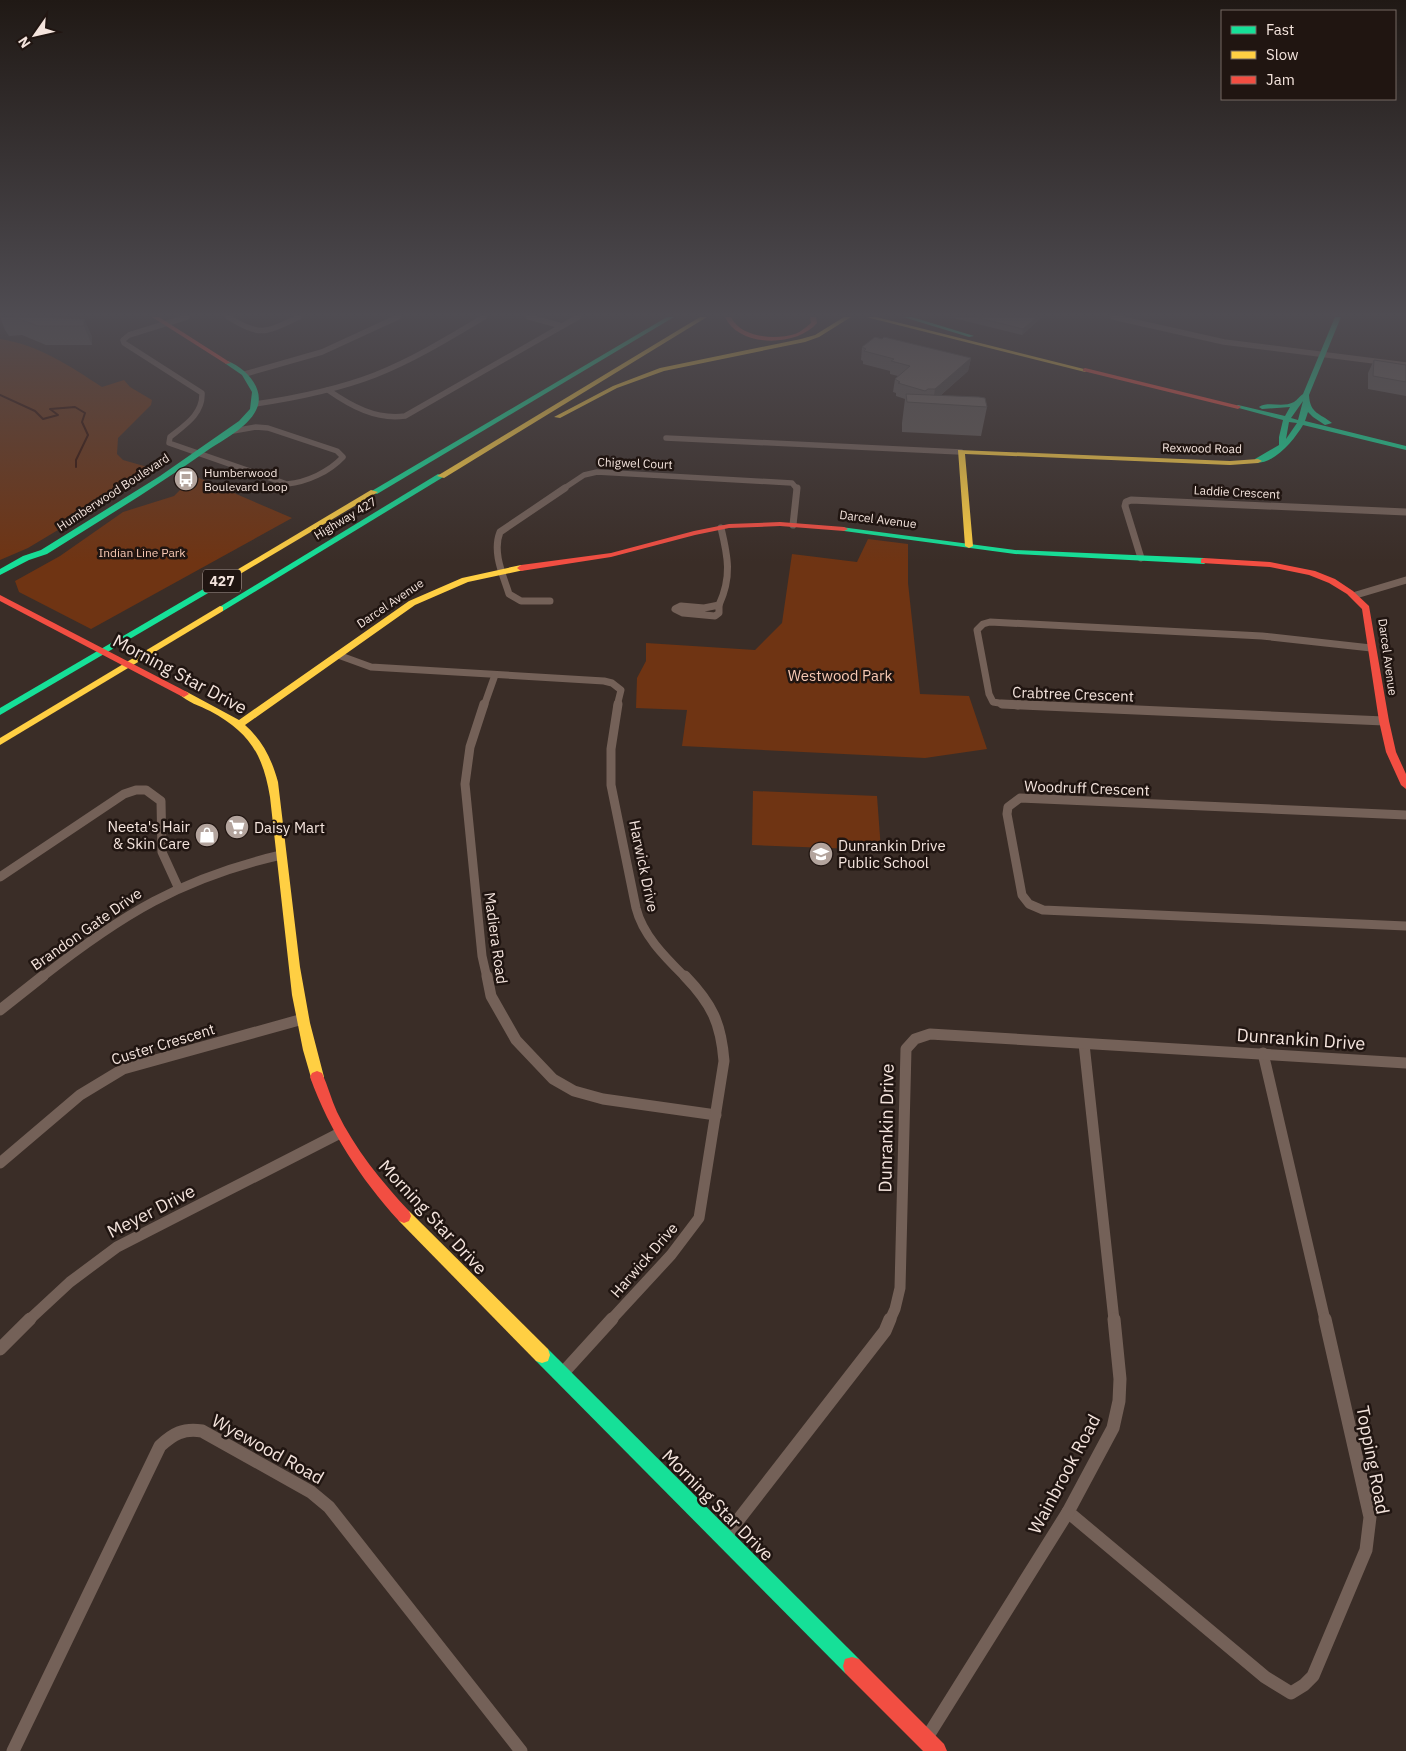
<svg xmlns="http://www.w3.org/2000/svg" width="1406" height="1751" font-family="'IBM Plex Sans',sans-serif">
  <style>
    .green { fill: #6f3413 }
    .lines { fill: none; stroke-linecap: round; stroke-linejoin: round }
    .stream { stroke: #371004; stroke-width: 2 }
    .street-far4 { stroke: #746158; stroke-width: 5.5 }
    .street-far3 { stroke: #746158; stroke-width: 7 }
    .street-far2 { stroke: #746158; stroke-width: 9 }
    .street-far1 { stroke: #746158; stroke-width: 11 }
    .street { stroke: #746158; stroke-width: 13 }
    .fast { fill: #16e098; fill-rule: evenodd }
    .slow { fill: #ffcf43; fill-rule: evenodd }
    .jam { fill: #f24e42; fill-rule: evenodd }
    .wall { fill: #605753 }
    .shaded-wall { fill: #4e4743 }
    .building { fill: #706560; stroke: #4e4743 }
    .labels { text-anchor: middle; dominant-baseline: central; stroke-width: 5; stroke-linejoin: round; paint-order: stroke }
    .far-street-label { font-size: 12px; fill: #f4e4dd; stroke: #201511 }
    .far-poi-label { font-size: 12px; fill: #f4e4dd; stroke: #201511; text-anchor: start }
    .far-park-label { font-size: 12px; fill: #f8c9b4; stroke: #201511 }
    .shield { fill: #201511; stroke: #b4a6a0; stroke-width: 1 }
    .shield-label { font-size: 14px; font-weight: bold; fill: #f4e4dd }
    .park-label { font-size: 15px; fill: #f8c9b4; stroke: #201511 }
    .street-label { font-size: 15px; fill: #f4e4dd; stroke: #201511 }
    .poi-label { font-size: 15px; fill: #f4e4dd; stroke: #201511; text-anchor: start }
    .near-street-label { font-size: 18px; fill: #f4e4dd; stroke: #201511 }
  </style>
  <rect width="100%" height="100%" fill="#3a2d27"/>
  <g class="green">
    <path d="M0,339C39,345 70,366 102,387L124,380L130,387L152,400L151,405L118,438L117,454L123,460L158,470L28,548L0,560Z"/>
    <polygon points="185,472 292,518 91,629 19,592 15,581 60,556 123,512 174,496 186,484"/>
    <polygon points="868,539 908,544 908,583 920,694 969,696 987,749 925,758 682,746 687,710 636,708 637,678 646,661 646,643 755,650 782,623 792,554 857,562"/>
    <polygon points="753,791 877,796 881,850 752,845"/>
  </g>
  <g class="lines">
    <polyline class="stream" points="0,395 35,411 43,419 58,415 50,409 75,407 85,413 82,422 88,435 76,460 76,467"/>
    <g class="street-far4">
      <path d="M187,317L129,335L123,340L124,343L202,393C203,414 185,425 170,437L169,443L287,484C307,482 329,472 343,457L337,451L268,428L256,427L233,431"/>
      <path d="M228,317C261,337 265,333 299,317"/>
      <polyline points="529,317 562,326"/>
      <polyline points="1113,317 1224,342 1406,365"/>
      <polyline points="245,374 322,352 398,317"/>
      <path d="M328,390C351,406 376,420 405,416L578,317"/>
      <path d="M255,404C296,398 336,390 375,375C413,360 449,338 484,317"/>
      <polyline points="666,438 961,452"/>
      <polyline points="563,489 584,475 597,472 792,483 797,489"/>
    </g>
    <g class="street-far3">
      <polyline points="793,525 797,488"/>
      <polyline points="1141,558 1125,506 1126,502 1131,500 1406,512"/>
      <polyline points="1356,595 1406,580"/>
      <path d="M550,601H521L509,594C503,575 492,552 500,532L565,488"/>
      <polygon points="719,605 719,613 715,616 683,613 675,609 681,606 704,608"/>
      <path d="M719,605C732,577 728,557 721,528"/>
      <polyline points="338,655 371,667 604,681 612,683 621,690 617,706"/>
      <polyline points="484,706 495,675"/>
      <polyline points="1018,706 993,702 989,694 977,630 983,624 990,622 1262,636 1371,648"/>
    </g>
    <g class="street-far2">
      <polyline points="484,704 470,747 465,784 482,956 487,978"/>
      <path d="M618,704L611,749V785L636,908C643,936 666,958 686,978"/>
      <polyline points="1002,704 1384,721"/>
      <polyline points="1406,815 1020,798 1008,807 1007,814 1022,895 1029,904 1043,910 1406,926"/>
      <polyline points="0,877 124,794 136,790 146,790 161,801 162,852 178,887"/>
      <path d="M41,978C121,915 181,878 281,855"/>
    </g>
    <g class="street-far1">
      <polyline points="487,976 491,996 516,1040 553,1079 574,1091 603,1099 716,1115"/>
      <polyline points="0,1010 43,976"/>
      <polyline points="1084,1044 1114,1320"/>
      <polyline points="1263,1053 1325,1320"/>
      <polyline points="0,1163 80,1095 123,1069 303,1019"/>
      <polyline points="29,1320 70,1282 117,1247 340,1133"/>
      <path d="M611,1320L671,1255L699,1218L724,1061C721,1023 712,1004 685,976"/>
      <polyline points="890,1320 895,1309 900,1288 906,1049 915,1039 930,1034 1406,1063"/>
    </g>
    <g class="street">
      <polyline points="0,1349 30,1319"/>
      <polyline points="562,1374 612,1319"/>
      <polyline points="1068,1512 1265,1677 1291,1693 1304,1685 1313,1676 1366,1550 1370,1517 1325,1319"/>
      <polyline points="725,1537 885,1331 890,1319"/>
      <polyline points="926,1739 1068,1512 1113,1428 1119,1401 1120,1379 1114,1319"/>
      <path d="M13,1751L160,1446C173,1434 183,1428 202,1431L311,1492L329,1507L521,1751"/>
    </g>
    <g class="fast">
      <polygon points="667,317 674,317 377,494 370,492"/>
      <polygon points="903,317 912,317 974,336 969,337"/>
      <path d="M1335,317H1341L1309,395C1310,414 1320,413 1332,423L1325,425L1313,417L1308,412L1305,421L1406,446V450L1303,425C1294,440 1275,464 1255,463V459L1279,445V437L1283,420L1235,407L1238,405L1285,416L1290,407L1262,409L1259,407C1268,401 1283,408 1294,402C1297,400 1300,396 1303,394ZM1303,401L1298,420L1291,418ZM1289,422L1297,423L1286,439Z"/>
      <path d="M228,361C245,368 265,388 257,408C249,427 224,439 208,450C156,487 101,520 47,554L29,560L0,575V569L23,556L41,550L160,476L239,421L250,409L252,392L242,375L226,364L225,363Z"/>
      <polygon points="438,474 445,476 223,611 217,611 216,609"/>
      <polygon points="841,527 1015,550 1204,558 1208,561 1204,564 1015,554 844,531 840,529"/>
      <polygon points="212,584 215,585 215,589 0,715 0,708"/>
      <polygon points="542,1347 548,1349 859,1659 861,1666 859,1673 852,1675 845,1673 536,1361 534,1355 536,1349"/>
    </g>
    <g class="slow">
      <polygon points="700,317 707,317 444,478 437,476"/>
      <polygon points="844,317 851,317 819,337 805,342 664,371 617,388 560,418 554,417 613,386 660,368 801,339 815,335"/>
      <polygon points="866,317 876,317 1088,370 1085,372"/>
      <polygon points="958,450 1230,461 1258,459 1262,461 1258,463 1230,465 965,454 973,546 969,548 965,546"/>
      <polygon points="371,490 378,492 215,589 212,590 208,587"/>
      <path d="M521,565L525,568L524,570L468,582L415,605L245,725C263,741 272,760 278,782L300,967L310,1023L324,1077L322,1081L317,1083L312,1081L303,1050L292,995L270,797C263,754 249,732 210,711C200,706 187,702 179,694L184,691L187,692L239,720L409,601L462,578Z"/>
      <polygon points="220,606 223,607 223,611 0,745 0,738"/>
      <polygon points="404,1209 409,1211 548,1349 550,1355 548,1361 542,1363 536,1361 399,1221 397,1216 399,1211"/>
    </g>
    <g class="jam">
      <polygon points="152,317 159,317 231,363 226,364"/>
      <path d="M725,317H731C741,338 775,340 795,334C801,332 806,327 811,323L810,317H816L817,323C797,347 739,348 725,317Z"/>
      <polygon points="1085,368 1240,406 1241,407 1238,409 1083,371 1083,369"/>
      <polygon points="780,522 844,527 848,529 844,531 780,526 729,528 695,535 611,557 521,571 517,568 521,565 611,553 694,531 729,524"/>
      <polygon points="1204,558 1270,562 1315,571 1335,579 1353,591 1369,606 1389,721 1396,752 1406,774 1406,789 1401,785 1386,752 1379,721 1362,609 1347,594 1329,583 1309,575 1270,567 1201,563 1201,559"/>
      <polygon points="0,595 187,692 189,694 184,697 181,696 0,601"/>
      <path d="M317,1071L322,1073C328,1086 331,1099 337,1112C355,1149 381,1181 409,1211L411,1216L409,1221L404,1223L399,1221C360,1178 330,1132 310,1077L312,1073Z"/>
      <polygon points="852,1657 859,1659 944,1744 947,1751 923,1751 845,1673 843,1666 845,1659"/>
    </g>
  </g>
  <g class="wall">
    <polygon points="0,317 51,317 51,318 84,319 92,337 92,345 46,345 22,335 9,336 5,330"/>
    <polygon points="949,317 1042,317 1022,335"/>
    <polygon points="862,347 971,358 968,371 941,395 987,407 981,436 902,432 902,423 905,399 896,396 896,393 893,392 895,379 898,376 890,374 890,371 863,364 863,361 861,360"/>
    <polygon points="1374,360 1406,365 1406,396 1368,389 1368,373"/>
  </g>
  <g class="shaded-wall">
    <polygon points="1037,317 1042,317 1022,335 1023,329"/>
    <polygon points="84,319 92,337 92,345 84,326"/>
    <polygon points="971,358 968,371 933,402 935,389"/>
  </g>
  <g class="building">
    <polygon points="14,317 51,317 51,318 84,319 84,326 38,326"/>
    <polygon points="975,317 1037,317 1023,329"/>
    <polygon points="875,337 882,339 884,337 971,358 935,389 928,389 925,391 898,383 900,382 895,379 910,366 891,361 894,359 864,351 866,349 862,347"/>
    <polygon points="1374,360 1406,365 1406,382 1373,376"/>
    <polygon points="906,394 979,397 985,398 987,407 907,402"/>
  </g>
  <linearGradient id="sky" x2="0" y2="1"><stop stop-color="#201915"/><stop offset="0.56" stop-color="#4f4c52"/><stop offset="1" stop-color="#4f4c52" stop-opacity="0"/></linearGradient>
  <rect width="1406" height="562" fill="url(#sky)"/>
  <defs>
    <g id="bus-disc" transform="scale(1.25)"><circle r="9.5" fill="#b3a49d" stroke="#201511"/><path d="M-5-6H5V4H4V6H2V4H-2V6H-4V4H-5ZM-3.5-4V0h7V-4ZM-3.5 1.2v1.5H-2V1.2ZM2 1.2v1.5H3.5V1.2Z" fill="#fff"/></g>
    <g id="supermarket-disc" transform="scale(1.25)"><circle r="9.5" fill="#b3a49d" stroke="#201511"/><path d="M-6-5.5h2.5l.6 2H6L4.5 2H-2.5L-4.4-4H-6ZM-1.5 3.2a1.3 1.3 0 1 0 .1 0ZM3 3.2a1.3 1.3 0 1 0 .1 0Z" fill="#fff"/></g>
    <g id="shop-disc" transform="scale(1.25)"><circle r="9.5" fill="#b3a49d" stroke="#201511"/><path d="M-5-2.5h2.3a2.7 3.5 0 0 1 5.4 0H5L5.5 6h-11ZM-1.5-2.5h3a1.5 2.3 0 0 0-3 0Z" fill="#fff"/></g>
    <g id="school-disc" transform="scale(1.25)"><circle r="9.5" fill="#b3a49d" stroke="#201511"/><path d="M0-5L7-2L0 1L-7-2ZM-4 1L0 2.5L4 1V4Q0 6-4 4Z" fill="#fff"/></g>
  </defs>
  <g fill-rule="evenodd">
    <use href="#bus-disc" x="186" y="479"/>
    <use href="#supermarket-disc" x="237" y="827"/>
    <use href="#shop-disc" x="207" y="835"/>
    <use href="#school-disc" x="821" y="854"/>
  </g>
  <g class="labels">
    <g class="far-street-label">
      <text transform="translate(1202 448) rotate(1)">Rexwood Road</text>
      <text transform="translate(635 463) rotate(2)">Chigwel Court</text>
      <text transform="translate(113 492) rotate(-33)">Humberwood Boulevard</text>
      <text transform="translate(1237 492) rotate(3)">Laddie Crescent</text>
      <text transform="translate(345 518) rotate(-31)">Highway 427</text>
      <text transform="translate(878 519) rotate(7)">Darcel Avenue</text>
      <text transform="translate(390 603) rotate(-34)">Darcel Avenue</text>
      <text transform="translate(1388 657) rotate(82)">Darcel Avenue</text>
    </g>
    <g class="far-poi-label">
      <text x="204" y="472">Humberwood<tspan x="204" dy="14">Boulevard Loop</tspan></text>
    </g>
    <g class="far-park-label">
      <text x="142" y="552">Indian Line Park</text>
    </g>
    <rect class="shield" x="203" y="569.5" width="38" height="23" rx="4"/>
    <g class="shield-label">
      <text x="222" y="581">427</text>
    </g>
    <g class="park-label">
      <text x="840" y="675">Westwood Park</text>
    </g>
    <g class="street-label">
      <text transform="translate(1073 694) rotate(2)">Crabtree Crescent</text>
      <text transform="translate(1087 788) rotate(2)">Woodruff Crescent</text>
      <text transform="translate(644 866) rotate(78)">Harwick Drive</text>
      <text transform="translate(86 929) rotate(-35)">Brandon Gate Drive</text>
      <text transform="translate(496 938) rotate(82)">Madiera Road</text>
      <text transform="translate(163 1044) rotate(-17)">Custer Crescent</text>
      <text transform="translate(644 1260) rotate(-49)">Harwick Drive</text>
    </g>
    <g class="poi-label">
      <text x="190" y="826" text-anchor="end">Neeta's Hair<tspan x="190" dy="17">&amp; Skin Care</tspan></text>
      <text x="254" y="827">Daisy Mart</text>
      <text x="838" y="845">Dunrankin Drive<tspan x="838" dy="17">Public School</tspan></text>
    </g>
    <g class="near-street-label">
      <text transform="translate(180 674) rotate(28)">Morning Star Drive</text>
      <text transform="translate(1301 1039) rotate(4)">Dunrankin Drive</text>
      <text transform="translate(886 1128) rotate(-89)">Dunrankin Drive</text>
      <text transform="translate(151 1211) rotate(-27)">Meyer Drive</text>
      <text transform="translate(433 1217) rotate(47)">Morning Star Drive</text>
      <text transform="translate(268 1449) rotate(29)">Wyewood Road</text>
      <text transform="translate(1373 1460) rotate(79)">Topping Road</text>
      <text transform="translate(1064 1474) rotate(-62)">Wainbrook Road</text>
      <text transform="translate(718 1505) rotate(45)">Morning Star Drive</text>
    </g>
  </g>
  <rect x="1221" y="10" width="175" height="90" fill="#201511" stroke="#756863"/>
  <rect x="1231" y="26" width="25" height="8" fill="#16e098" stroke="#756863"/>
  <text x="1266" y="35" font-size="15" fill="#f4e4dd">Fast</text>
  <rect x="1231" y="51" width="25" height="8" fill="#ffcf43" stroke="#756863"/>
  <text x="1266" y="60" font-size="15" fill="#f4e4dd">Slow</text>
  <rect x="1231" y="76" width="25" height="8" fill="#f24e42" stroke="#756863"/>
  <text x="1266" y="85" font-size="15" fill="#f4e4dd">Jam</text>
  <g transform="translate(35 35) rotate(236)" stroke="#201511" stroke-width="4" paint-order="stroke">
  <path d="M0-4L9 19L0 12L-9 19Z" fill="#f4e4dd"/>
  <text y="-8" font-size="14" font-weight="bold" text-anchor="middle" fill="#f4e4dd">N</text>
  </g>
</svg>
